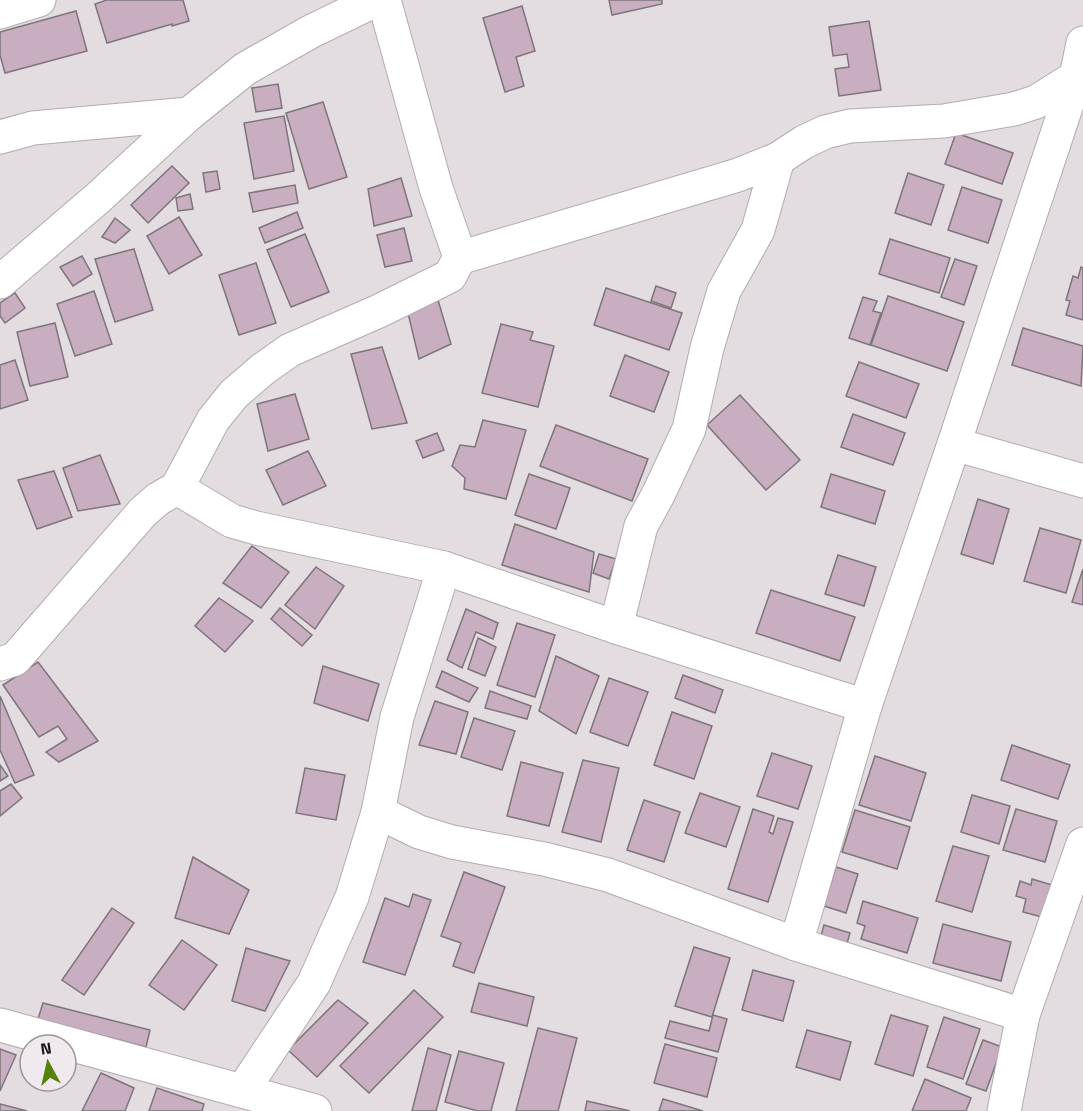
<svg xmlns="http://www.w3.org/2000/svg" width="1083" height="1111" font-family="'Titillium Web',sans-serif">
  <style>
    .building { fill: #c9aec1; stroke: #7c767a; stroke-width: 1.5 }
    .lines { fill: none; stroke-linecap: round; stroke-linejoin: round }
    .minor-casing { stroke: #b2abaf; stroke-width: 35 }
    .minor { stroke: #fff; stroke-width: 33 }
  </style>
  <rect width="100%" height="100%" fill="#e3dce1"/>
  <g class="building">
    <polygon points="107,0 183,0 189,21 172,26 172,24 107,43 95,4"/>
    <polygon points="609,0 662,0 662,4 612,15"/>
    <polygon points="522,6 535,51 516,57 524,86 505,92 483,18"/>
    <polygon points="76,11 87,51 5,73 0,55 0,32"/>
    <polygon points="869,21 881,90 839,96 835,69 849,67 847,54 833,56 829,27"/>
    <polygon points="278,84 282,108 256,112 252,88"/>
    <polygon points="323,102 347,177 309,189 286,113"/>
    <polygon points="284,116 294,171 254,179 244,123"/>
    <polygon points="956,133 1013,153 1002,184 945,164"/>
    <polygon points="172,166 189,183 148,223 131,205"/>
    <polygon points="217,171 220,189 206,192 203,173"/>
    <polygon points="908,173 944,185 931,225 895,213"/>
    <polygon points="401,178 412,216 374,226 368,189"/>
    <polygon points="295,185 298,203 253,212 249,193"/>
    <polygon points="962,187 1002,200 988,243 948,230"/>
    <polygon points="190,194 193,209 178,211 176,198"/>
    <polygon points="297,212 303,228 265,243 259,228"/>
    <polygon points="179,217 202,255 169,274 147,236"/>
    <polygon points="115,218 130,230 115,243 102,237"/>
    <polygon points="404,228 412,261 385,267 377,235"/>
    <polygon points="305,234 329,292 291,307 267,250"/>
    <polygon points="890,239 950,258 939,293 879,274"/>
    <polygon points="134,249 153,310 115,322 95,259"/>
    <polygon points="82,256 92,274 73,286 60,267"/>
    <polygon points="955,259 977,266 964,305 941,297"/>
    <polygon points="256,263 276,323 239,335 219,275"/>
    <polygon points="1081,267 1083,268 1083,320 1066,315 1070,301 1066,300 1073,276 1078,278"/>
    <polygon points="656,286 676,293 671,308 651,301"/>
    <polygon points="606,288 682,313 669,350 594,325"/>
    <polygon points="94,291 112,344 75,356 57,304"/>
    <polygon points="15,293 25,308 5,323 0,316 0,303"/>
    <polygon points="888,296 964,322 947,371 871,345"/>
    <polygon points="863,297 877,301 873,311 881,313 870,345 849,338"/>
    <polygon points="438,300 451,344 419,359 407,309"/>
    <polygon points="55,323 68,377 30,386 17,332"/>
    <polygon points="501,324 533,332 530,340 554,346 538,407 482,393"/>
    <polygon points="1023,328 1083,346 1081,386 1012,365"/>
    <polygon points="382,347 407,423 372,429 351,354"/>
    <polygon points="625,355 669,372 654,412 610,396"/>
    <polygon points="15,360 28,400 0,409 0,365"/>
    <polygon points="859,362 919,384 906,418 846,396"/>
    <polygon points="295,394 309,439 268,451 257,404"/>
    <polygon points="740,395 800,460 766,490 707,425"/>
    <polygon points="853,414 905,433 893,465 841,447"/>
    <polygon points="483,420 526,430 506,499 464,489 465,478 452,466 460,445 475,447"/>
    <polygon points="556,425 648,459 632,501 540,466"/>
    <polygon points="437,433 444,450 423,458 416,441"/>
    <polygon points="308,451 326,486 283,505 266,470"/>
    <polygon points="100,455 120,504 78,511 63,468"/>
    <polygon points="54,471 72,517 37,529 18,480"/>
    <polygon points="529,474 570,488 556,529 515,515"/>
    <polygon points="831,474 885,491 875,524 821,507"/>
    <polygon points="978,499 1009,509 993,564 961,554"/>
    <polygon points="515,524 594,552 589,592 502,565"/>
    <polygon points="1040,528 1081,540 1066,593 1024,581"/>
    <polygon points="252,546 289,572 261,608 223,583"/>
    <polygon points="599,554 616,559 609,579 593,573"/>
    <polygon points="838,555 876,567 864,606 825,594"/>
    <polygon points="316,567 344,586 315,629 285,605"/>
    <polygon points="1083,569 1083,605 1072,602"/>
    <polygon points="771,590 855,617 840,661 756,633"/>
    <polygon points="219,598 253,621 225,652 195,626"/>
    <polygon points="280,608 312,635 302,646 271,619"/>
    <polygon points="466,609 498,623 493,639 476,632 462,668 447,660"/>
    <polygon points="517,623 555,635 535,697 497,685"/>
    <polygon points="478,638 496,647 485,676 468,669"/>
    <polygon points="556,656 599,676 576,734 539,711"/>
    <polygon points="38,662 98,741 59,762 46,752 67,739 58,726 39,737 3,685"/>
    <polygon points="323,666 379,684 368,721 314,703"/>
    <polygon points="442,671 478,688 469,702 436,687"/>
    <polygon points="683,675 723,690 715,713 675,698"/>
    <polygon points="609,678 648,692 628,746 590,732"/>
    <polygon points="490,691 531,706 527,719 485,708"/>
    <polygon points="0,696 34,775 15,783 0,750"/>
    <polygon points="435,701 468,712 456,754 419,745"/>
    <polygon points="672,712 712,726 694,779 654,765"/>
    <polygon points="474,718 515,731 502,770 461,757"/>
    <polygon points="1012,745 1070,765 1058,799 1001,780"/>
    <polygon points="772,753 812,766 798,809 757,796"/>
    <polygon points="875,756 926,773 911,821 859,805"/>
    <polygon points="583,760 619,768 601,842 562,832"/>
    <polygon points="521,762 563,773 549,826 507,816"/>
    <polygon points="0,765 8,776 0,781"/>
    <polygon points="305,768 345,775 336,820 296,813"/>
    <polygon points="11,784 22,798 0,816 0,791"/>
    <polygon points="700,793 740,807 726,847 685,833"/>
    <polygon points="972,795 1010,806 999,844 961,832"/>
    <polygon points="644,800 680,812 664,862 627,850"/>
    <polygon points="753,809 774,816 769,832 773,834 778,818 793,822 768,902 728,889"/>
    <polygon points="1016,809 1057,821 1045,862 1003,850"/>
    <polygon points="855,810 910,827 897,869 842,852"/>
    <polygon points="953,846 989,856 972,912 936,901"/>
    <polygon points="193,857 249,890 229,934 175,918"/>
    <polygon points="836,867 858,874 846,913 824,906"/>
    <polygon points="464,872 505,887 474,973 453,966 461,943 441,936"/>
    <polygon points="1032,879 1052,885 1042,917 1023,912 1026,899 1016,896 1020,881 1031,885"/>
    <polygon points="413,894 431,900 405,975 363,962 385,898 409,907"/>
    <polygon points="863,901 918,918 907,953 861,939 865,926 857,923"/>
    <polygon points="112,908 134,923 84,995 62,980"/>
    <polygon points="943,924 1011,942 1001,981 933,963"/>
    <polygon points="824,925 850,933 846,947 820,939"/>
    <polygon points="182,940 217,965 184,1010 149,985"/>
    <polygon points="694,947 730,958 712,1017 675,1006"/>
    <polygon points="246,948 290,961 265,1011 232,1001"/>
    <polygon points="753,970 794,981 783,1021 742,1010"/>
    <polygon points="479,983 534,997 527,1026 471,1012"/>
    <polygon points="414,990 443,1017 369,1093 340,1066"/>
    <polygon points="338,1000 368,1023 317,1077 288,1050"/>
    <polygon points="43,1003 150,1030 146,1047 38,1019"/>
    <polygon points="713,1015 727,1019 718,1052 665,1038 670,1021 709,1031"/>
    <polygon points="891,1015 928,1026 913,1076 875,1064"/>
    <polygon points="944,1017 980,1029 963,1079 927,1067"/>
    <polygon points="538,1028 577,1038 558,1111 516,1111"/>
    <polygon points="807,1030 851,1042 840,1080 796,1067"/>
    <polygon points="983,1040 1002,1047 986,1091 966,1084"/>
    <polygon points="665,1044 717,1058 707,1097 654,1083"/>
    <polygon points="428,1048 451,1055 436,1111 412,1111"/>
    <polygon points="0,1049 16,1055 0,1091"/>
    <polygon points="459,1051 504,1063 491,1111 478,1111 445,1102"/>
    <polygon points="101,1073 134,1088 125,1111 82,1111"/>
    <polygon points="925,1079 971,1098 966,1111 912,1111"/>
    <polygon points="157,1088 204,1104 202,1111 149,1111"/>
    <polygon points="663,1099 703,1111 659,1111"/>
    <polygon points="587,1101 630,1111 585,1111"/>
    <polygon points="0,1104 27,1111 0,1111"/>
  </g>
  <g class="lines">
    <g class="minor-casing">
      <g id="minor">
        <polyline points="0,12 39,0"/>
        <polyline points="0,137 33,128 189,114"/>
        <polyline points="459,258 738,175 778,159"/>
        <polyline points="0,282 98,198 189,114 245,69 310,32 376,0"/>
        <polyline points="954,444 1083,481"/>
        <polyline points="177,488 232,521 256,528 444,568 616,627 865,706"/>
        <polyline points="616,627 641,526 658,495 689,429 707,348 724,291 758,230 778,159 804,142 825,132 850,126 944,121 1014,109 1036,102 1076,77"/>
        <polyline points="0,664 15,659 143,512 158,499 177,488 213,420 234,394 263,369 290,350 379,311 450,276 460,257 436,188 384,0"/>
        <polyline points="378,812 419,832 452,842 544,859 608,875 796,944 1023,1015"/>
        <polyline points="796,944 865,706 954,444 1076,77 1083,43"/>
        <polyline points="0,1025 315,1111"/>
        <polyline points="243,1090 314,983 352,897 378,812 397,717 444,568"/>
        <polyline points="1004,1111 1023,1015 1083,844"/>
      </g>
    </g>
    <use href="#minor" class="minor"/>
  </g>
  <g transform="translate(48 1063) rotate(352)"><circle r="28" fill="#f0e9ee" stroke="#9b9699" stroke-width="1.5"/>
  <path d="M0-4.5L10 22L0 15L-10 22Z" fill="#56810a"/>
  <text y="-9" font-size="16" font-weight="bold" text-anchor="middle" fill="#1b191a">N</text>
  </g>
</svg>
